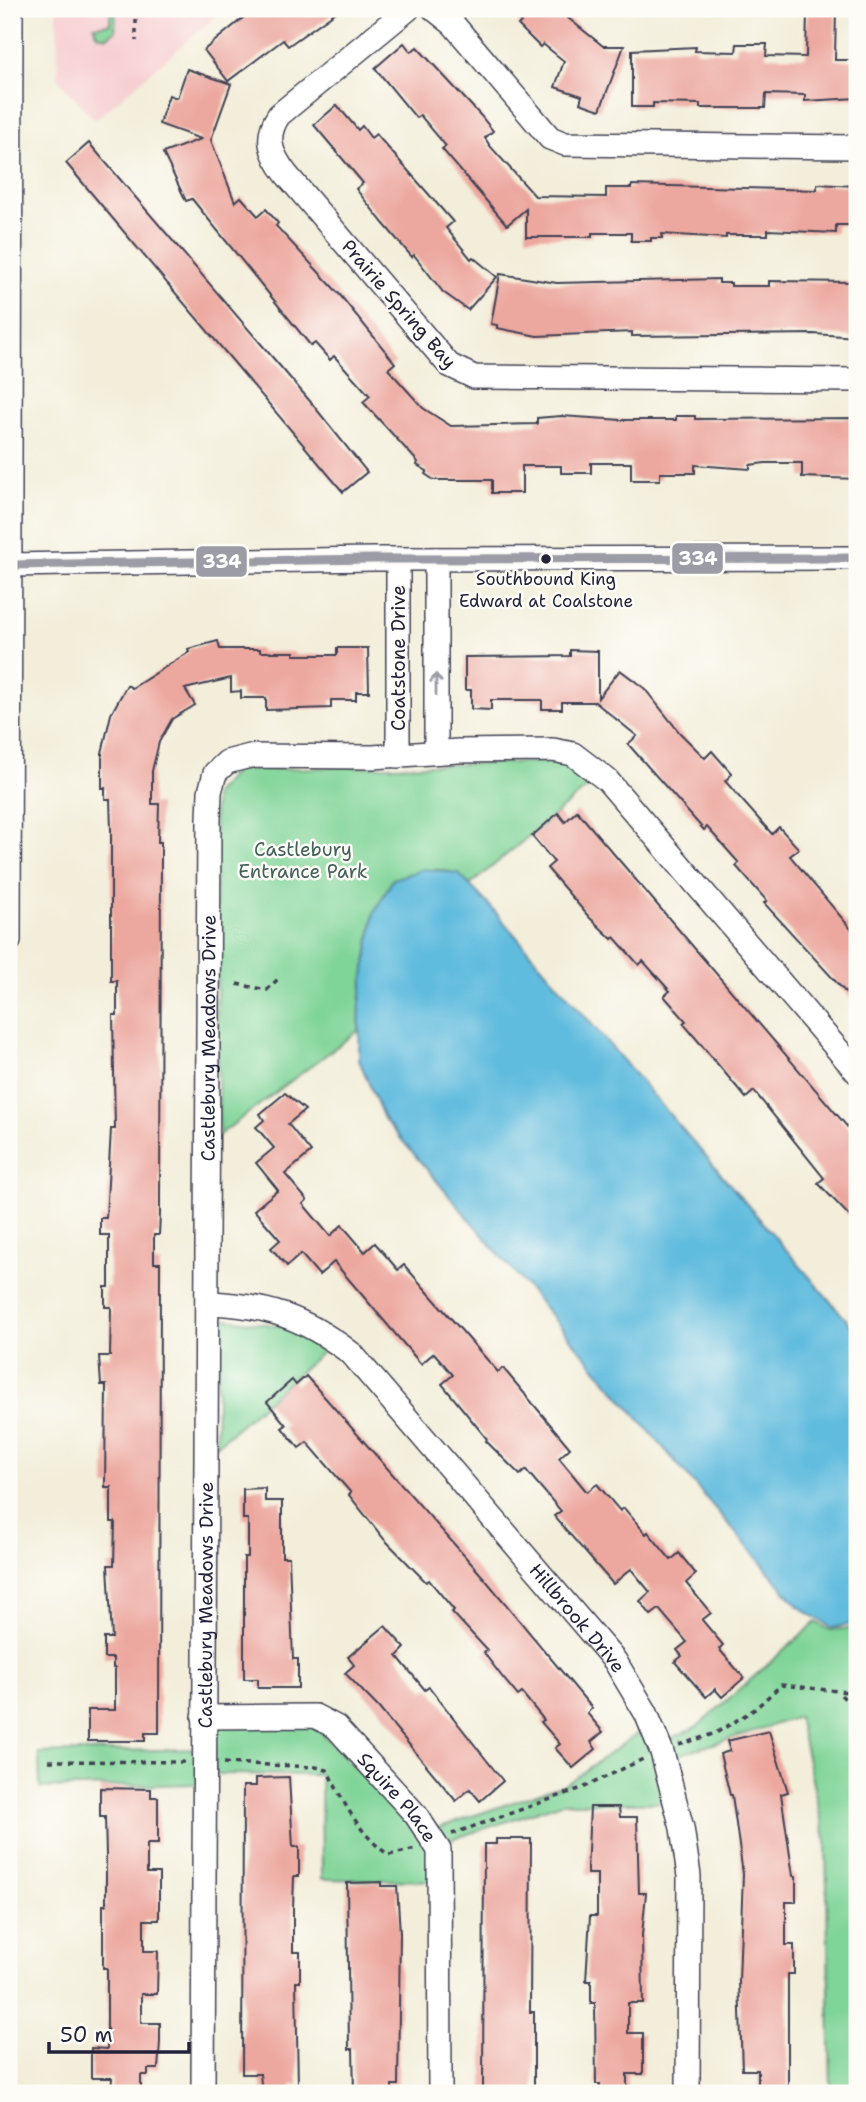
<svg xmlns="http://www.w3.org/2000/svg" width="866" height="2102" font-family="'Shantell Sans',sans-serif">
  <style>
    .built { fill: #f7cfd2 }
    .green { fill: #7fd497; stroke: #507b69; stroke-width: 2 }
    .water { fill: #60bcde; stroke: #416f8c; stroke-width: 2 }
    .building { fill: #eca79f }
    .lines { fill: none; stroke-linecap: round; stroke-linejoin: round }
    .minor-casing { stroke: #414153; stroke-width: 26 }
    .path { stroke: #414153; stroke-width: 3.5; stroke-dasharray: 5 5; stroke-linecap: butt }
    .minor { stroke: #fff; stroke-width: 23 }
    .bus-1-casing { stroke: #fdfcf7; stroke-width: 14 }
    .bus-1 { stroke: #9c9ca7; stroke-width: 9 }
    .oneway { stroke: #9c9ca7 }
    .bus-dot { fill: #22223b; stroke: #fdfcf7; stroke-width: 2.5 }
    .labels { text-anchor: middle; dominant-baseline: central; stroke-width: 5; stroke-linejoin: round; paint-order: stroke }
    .bus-label { font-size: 17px; fill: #22223b; stroke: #fdfcf7 }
    .street-label { font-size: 19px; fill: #22223b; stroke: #fdfcf7 }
    .park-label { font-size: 19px; fill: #43605b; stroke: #fdfcf7 }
    .line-badge { stroke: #fdfcf7; stroke-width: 2.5 }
    .badge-label { font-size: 19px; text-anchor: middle; font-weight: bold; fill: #fff }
  </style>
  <rect width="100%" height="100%" fill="#fdfcf7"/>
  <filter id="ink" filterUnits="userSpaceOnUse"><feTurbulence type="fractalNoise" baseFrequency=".0143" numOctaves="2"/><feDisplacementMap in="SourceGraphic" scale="14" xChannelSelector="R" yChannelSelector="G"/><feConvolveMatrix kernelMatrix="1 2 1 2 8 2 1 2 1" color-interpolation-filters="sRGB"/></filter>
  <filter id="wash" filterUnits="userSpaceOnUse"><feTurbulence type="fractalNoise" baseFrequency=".00686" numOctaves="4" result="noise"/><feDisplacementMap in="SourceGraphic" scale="28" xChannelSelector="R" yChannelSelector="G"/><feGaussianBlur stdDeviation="1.57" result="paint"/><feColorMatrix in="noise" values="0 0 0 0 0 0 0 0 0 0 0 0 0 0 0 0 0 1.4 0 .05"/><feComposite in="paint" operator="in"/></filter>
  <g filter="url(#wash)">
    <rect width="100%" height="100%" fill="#f3eeda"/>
    <polygon class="built" points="57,9 225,9 95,120 58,79"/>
    <g class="green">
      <polygon points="110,9 116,9 115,31 107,37 97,35 94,26 110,24"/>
      <path d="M551,762L570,764L594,782L470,885C447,862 422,869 393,879L374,913L360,1002L359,1030L219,1135L214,794L237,770Z"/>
      <polygon points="219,1318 288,1327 328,1347 216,1446"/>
      <polygon points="816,1622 830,1630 857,1628 857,2093 831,2093 826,1842 798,1717 666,1759 661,1743 698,1726"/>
      <polygon points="212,1723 312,1723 436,1852 432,1881 322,1879 321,1775 215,1774"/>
      <polygon points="641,1731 652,1755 663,1803 562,1803 444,1842 434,1829 566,1784"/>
      <polygon points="197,1749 198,1784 40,1788 39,1753"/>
    </g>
    <polygon class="water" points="424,869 458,873 490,906 857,1332 857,1623 832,1628 798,1606 384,1119 359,1060 360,1002 374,913 393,879"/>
    <g id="blocks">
      <g class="building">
        <polygon points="254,9 340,9 288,46 283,40 228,81 204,50"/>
        <polygon points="508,9 561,9 568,18 603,46 624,46 600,110 580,103 582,96 555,87 564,61 543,44 540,47 518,25 521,22"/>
        <polygon points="807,9 836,9 835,60 857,60 857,98 805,101 805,95 766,94 765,108 700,108 700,104 653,103 653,107 632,107 632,50 696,47 695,51 736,52 737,44 767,44 766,56 806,57"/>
        <polygon points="404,43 411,52 417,47 481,116 493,131 485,138 490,146 535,196 606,197 606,188 631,188 632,185 817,190 817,184 857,186 857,225 836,225 836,233 768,230 768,235 726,235 726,238 662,234 662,238 651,238 651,241 631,241 631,233 592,233 592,237 526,237 526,209 507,225 442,149 446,146 420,115 416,118 375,68"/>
        <polygon points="187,69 231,84 211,140 235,202 241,197 258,216 266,209 278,223 276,226 340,295 395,363 388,369 423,408 451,426 537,424 537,418 561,416 622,420 676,420 676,416 695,416 695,419 857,418 857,479 802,477 802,463 765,463 750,465 750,469 695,465 695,473 660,473 660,480 631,480 631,463 591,463 591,473 561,473 561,466 522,466 522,493 492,493 492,480 434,480 425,474 427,471 417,465 418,462 363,402 370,396 334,356 330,360 315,343 311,346 192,199 186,201 163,153 201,139 159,124 169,95 177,98"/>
        <polygon points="337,105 358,130 362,126 371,138 376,134 453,222 446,228 471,259 473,257 497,277 468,310 443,292 414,255 412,257 383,223 356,189 363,183 314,125"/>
        <polygon points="89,143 309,400 367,472 343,492 66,163"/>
        <polygon points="500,274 557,283 719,279 719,283 731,283 731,286 769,286 769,281 857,282 856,337 814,334 632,336 632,332 537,336 497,328 497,325 491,324"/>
        <polygon points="218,641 220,649 260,649 260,652 294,652 294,655 337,655 337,648 368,648 369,692 356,692 356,700 331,700 331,708 266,710 266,698 241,698 241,691 231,692 231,678 185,689 195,705 172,719 159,742 152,771 152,804 159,804 158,842 161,842 160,1214 159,1235 154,1235 154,1263 160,1263 159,1733 145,1733 145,1741 88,1741 88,1710 115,1710 115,1668 113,1668 113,1658 104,1658 104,1638 112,1638 108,1565 114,1565 115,1522 111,1522 111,1487 105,1487 106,1385 101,1385 99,1356 110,1356 111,1307 105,1307 105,1287 109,1287 109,1235 100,1235 100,1218 106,1218 111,1129 115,1129 113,1015 117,1015 117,981 111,981 111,830 110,799 105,799 105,788 102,788 102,753 111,714 127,685 132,688 189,652 188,649"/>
        <polygon points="570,650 598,651 598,698 620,670 644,688 680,733 705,758 712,751 732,774 725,781 772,834 779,827 799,849 790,856 857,936 857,1005 764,903 767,901 736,866 739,863 707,827 704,830 628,744 637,736 595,702 562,702 562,709 542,709 542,700 491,700 491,710 471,709 471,690 465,690 465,657 570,656"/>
        <polygon points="577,811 857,1138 857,1224 818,1183 824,1178 754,1091 746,1098 683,1023 686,1021 664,996 670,991 643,961 639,965 614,937 612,939 589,917 547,868 554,862 532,836 558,813 565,822"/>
        <polygon points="285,1093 305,1110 288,1124 311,1152 285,1174 307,1200 303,1204 330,1236 342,1225 365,1252 375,1243 398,1270 404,1265 498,1372 503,1368 570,1448 559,1458 587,1492 597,1484 620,1511 624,1508 646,1534 648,1532 671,1560 679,1553 696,1574 686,1583 711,1613 702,1620 723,1645 719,1649 744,1678 722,1697 715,1689 706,1697 675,1662 682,1656 677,1650 687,1642 659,1609 651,1615 640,1601 650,1592 631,1569 613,1584 554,1516 561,1511 526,1470 520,1475 486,1441 487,1439 442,1384 453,1375 434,1353 421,1364 334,1262 319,1275 301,1254 287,1266 271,1248 280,1240 254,1210 278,1190 256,1163 274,1148 256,1127 264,1120 260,1114"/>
        <polygon points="306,1376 484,1578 592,1708 587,1713 603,1732 591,1742 596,1749 573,1768 555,1748 560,1744 541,1722 544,1720 522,1693 518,1696 503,1678 484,1653 487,1650 452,1612 454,1610 429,1580 426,1582 384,1539 349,1495 351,1493 307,1442 299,1448 282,1428 286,1425 267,1402 292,1380 296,1385"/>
        <polygon points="265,1488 265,1501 282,1501 282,1557 289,1557 293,1659 298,1659 298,1688 258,1688 258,1679 244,1679 244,1557 248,1557 248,1519 243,1519 243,1489"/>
        <polygon points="385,1626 405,1648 397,1656 425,1690 429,1687 503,1781 480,1801 470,1789 456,1801 378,1707 345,1673 354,1665 348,1657"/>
        <polygon points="769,1731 788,1792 781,1794 793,1876 796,1876 796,1902 786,1902 786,1945 794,1945 794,1974 788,1974 788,2093 758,2093 758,2070 742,2070 739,1981 743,1874 732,1795 730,1795 720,1754 730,1751 727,1741"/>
        <polygon points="289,1777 293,1847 299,1847 299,1876 294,1876 293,1909 293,1952 300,1952 300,1982 296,1982 298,2085 292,2085 292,2093 262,2093 260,2074 242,2074 243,1786 256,1786 256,1778"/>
        <polygon points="100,1788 151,1789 151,1797 158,1797 158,1844 147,1844 147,1873 159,1873 159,1920 144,1920 144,1951 158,1951 157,1994 141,1994 141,2023 160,2023 160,2042 158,2069 148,2069 148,2075 141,2075 141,2093 111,2093 112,2078 91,2078 91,2048 107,2049 107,1968 103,1968 103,1905 106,1905 106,1854 105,1817 100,1817"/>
        <polygon points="590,1807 619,1807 620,1817 637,1817 639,1893 646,1893 642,1935 643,2003 628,2003 628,2033 643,2033 643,2074 627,2074 627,2093 600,2093 600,2084 596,2084 595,2003 591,2003 591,1981 586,1981 590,1916 597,1916 597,1874 587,1874"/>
        <polygon points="496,1839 531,1839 530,2012 534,2012 534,2093 500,2093 500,2089 483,2089 484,1844 496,1844"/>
        <polygon points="381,1882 381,1886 397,1886 400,1933 398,2085 392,2085 392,2093 354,2093 353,2049 349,2049 347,1883"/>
      </g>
    </g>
  </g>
  <g filter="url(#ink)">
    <use href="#blocks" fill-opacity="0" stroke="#414153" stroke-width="2"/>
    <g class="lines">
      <g class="minor-casing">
        <g id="minor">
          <path d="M408,9L279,115C264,137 271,154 286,174L449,365L474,377L857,380"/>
          <polyline points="434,9 453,24 550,138 565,144 857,147"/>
          <polyline points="398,559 398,756"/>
          <polyline points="436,559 436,752"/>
          <polyline points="9,565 373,559 857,558"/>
          <polyline points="9,941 11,9"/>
          <path id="s1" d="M207,1303C267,1305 304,1317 352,1354L615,1661L646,1713L662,1752L682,1828L689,1876L688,2093"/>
          <path id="s2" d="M204,1717L315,1716L336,1727L416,1815L439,1850L440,2093"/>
          <path id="s3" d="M203,2093L209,819L210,792L215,773L227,762L250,756L373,757L458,751L553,750L573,754L607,780L857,1072"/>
        </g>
      </g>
      <g class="path">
        <polyline points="136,9 136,41"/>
        <polyline points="237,984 267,990 278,979"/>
        <polyline points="841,1695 857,1710"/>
        <polyline points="679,1745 716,1733 755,1709 781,1685 857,1693"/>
        <polyline points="49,1761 185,1762"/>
        <path d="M224,1763L316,1767L327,1770C343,1801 359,1835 389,1855L416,1849"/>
        <polyline points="452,1834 585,1787 643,1759"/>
      </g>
      <use href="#minor" class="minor"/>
      <g class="bus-1-casing">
        <g id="bus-1">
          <polyline points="10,565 373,559 857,558"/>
          <polyline points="10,565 11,9"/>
        </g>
      </g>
      <use href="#bus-1" class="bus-1"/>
    </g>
    <defs><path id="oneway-shaft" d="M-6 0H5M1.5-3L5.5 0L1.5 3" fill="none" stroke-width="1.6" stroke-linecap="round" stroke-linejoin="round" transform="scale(1.75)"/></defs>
    <use class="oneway" href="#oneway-shaft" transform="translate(436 684) rotate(-90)"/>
  </g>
  <circle class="bus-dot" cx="546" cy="559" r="6"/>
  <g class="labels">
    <g class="bus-label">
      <text x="546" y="579">Southbound King<tspan x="546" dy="22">Edward at Coalstone</tspan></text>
    </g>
    <g class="street-label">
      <text transform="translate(399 304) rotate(49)">Prairie Spring Bay</text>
      <text transform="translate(398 658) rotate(-90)">Coatstone Drive</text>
      <text stroke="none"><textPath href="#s3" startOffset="1055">Castlebury Meadows Drive</textPath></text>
      <text stroke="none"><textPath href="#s3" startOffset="488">Castlebury Meadows Drive</textPath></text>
      <text stroke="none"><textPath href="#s1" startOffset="504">Hillbrook Drive</textPath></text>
      <text stroke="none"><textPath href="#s2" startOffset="228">Squire Place</textPath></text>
    </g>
    <g class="park-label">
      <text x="303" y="849">Castlebury<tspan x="303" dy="22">Entrance Park</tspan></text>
    </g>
  </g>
  <g class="line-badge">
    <rect x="671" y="542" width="53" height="33" rx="7" fill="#9c9ca7"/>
    <rect x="195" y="545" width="53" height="33" rx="7" fill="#9c9ca7"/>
  </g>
  <g class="badge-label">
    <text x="698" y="565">334</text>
    <text x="222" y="568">334</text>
  </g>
  <rect width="866" height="2102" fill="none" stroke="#fdfcf7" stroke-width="35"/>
  <path d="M49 2042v10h140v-10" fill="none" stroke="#22223b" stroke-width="3.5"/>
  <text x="60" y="2042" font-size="21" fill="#22223b" stroke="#fdfcf7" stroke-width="5" paint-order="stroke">50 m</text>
</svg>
